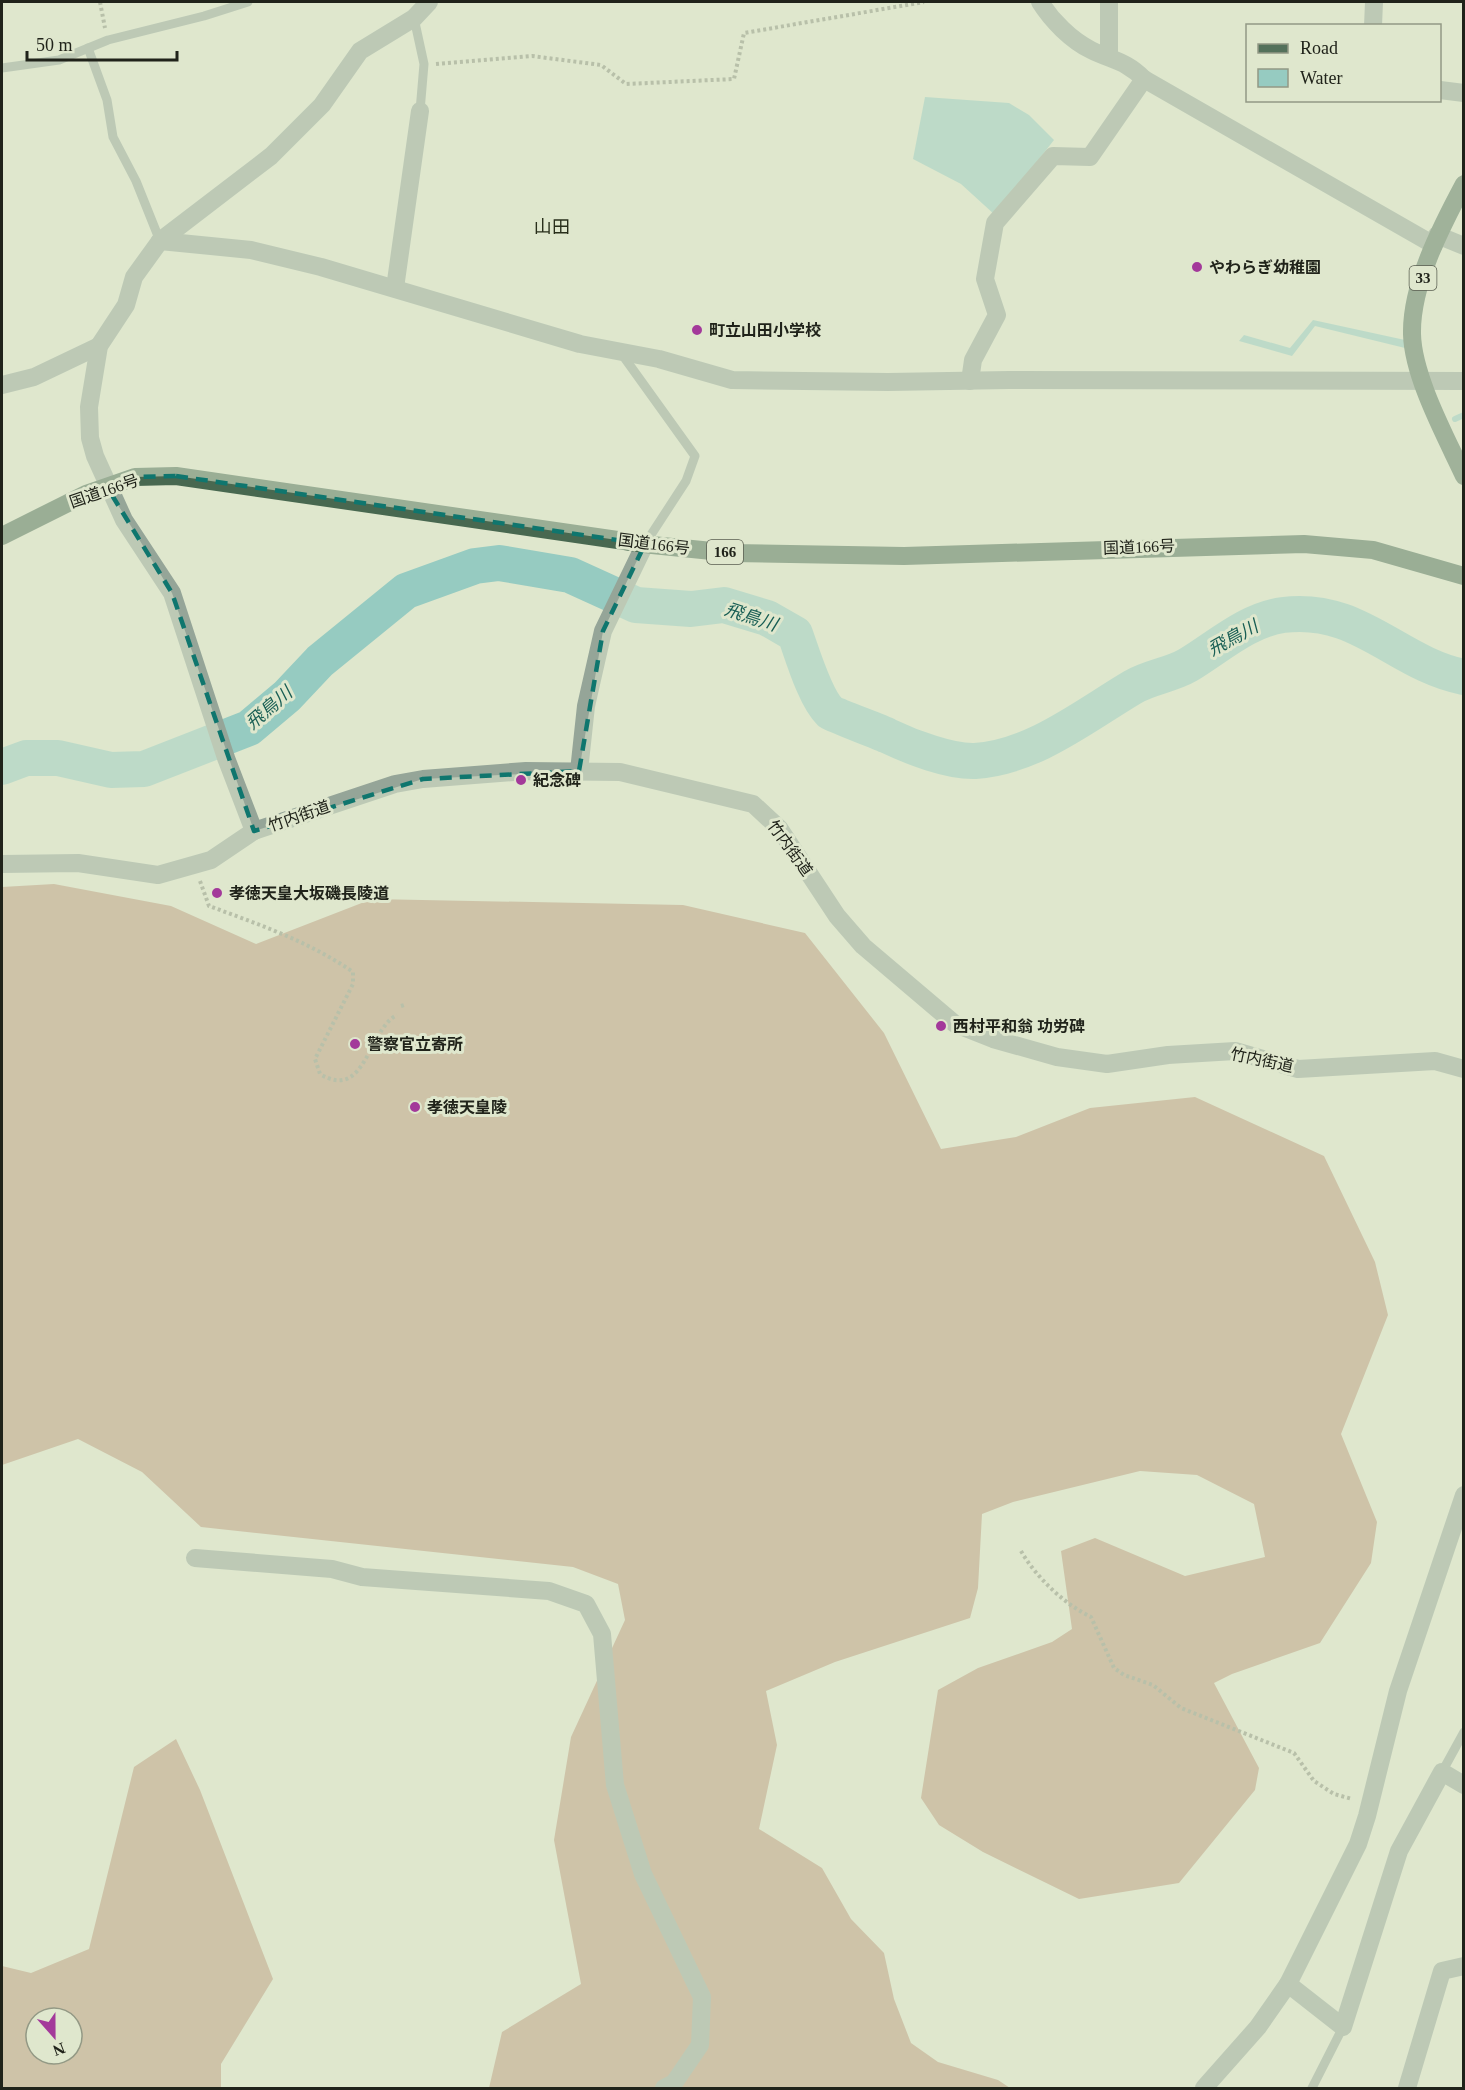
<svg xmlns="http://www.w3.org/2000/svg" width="1465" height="2090" font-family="'Times New Roman','Noto Sans JP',serif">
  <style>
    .forest { fill: #ba987b; fill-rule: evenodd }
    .water { fill: #96cbc1 }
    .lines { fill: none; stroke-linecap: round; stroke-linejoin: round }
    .stream { stroke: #96cbc1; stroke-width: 6 }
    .river { stroke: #96cbc1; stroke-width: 36 }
    .path { stroke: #8a907d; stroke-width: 4; stroke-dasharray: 3 3; stroke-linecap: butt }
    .service { stroke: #95a598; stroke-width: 9 }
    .minor { stroke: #95a598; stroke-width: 18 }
    .primary { stroke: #54715b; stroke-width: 18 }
    .trunk { stroke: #486850; stroke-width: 18 }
    .marked { fill: none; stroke: #0f766e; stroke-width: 4.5; stroke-dasharray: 12 8; stroke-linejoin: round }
    .poi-dot { fill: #a3399a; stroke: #dfe7cd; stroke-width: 2 }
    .labels { text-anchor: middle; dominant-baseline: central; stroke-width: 6; stroke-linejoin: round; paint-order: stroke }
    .shield { fill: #dfe7cd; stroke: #595e50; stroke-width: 1.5 }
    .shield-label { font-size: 15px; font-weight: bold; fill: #20231a }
    .poi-label { font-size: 16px; font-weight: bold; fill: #20231a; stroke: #dfe7cd; text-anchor: start }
    .street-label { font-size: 16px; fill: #20231a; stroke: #dfe7cd }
    .neighbourhood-label { font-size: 18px; fill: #292f1b; stroke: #dfe7cd }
    .water-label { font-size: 18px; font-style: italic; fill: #185e54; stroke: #dfe7cd }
  </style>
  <rect width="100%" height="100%" fill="#dfe7cd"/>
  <g class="forest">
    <polygon points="54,884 171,906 256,944 372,899 683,905 805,933 884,1033 941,1149 1016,1137 1090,1108 1195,1097 1324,1156 1375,1262 1388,1315 1341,1434 1377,1522 1371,1563 1320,1643 1232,1674 1214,1683 1259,1768 1255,1790 1179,1883 1079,1899 983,1852 939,1825 921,1798 938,1690 978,1668 1052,1642 1072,1629 1061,1551 1095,1538 1185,1576 1265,1557 1254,1504 1197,1475 1140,1471 1013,1502 982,1514 978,1588 970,1618 835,1662 766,1691 777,1745 759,1829 822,1868 851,1919 884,1953 894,1999 911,2043 938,2062 998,2080 1010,2088 489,2088 502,2032 581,1984 554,1840 571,1737 625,1620 618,1584 573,1567 201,1527 142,1472 78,1439 2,1465 2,887"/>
    <path d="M176,1739L200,1790L273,1979L221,2064V2088H2V1966L31,1973L89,1949L134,1767ZM36,2018H72V2054H36Z"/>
  </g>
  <g class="water">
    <polygon points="925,97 1009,103 1029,115 1054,140 995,215 961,184 913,159"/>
    <polygon points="1313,320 1405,340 1405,348 1315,326 1292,356 1239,341 1244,335 1290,348"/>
  </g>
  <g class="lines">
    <polyline class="stream" points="1455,419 1464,415"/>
    <path class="river" d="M2,767L26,758H58L111,770L144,769L249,728L287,696L320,661L406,591L475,566L499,563L570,575L636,605L691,609L724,605L767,618L795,634C802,653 815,698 830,712C836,716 878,731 888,736C911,747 950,762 975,761C1034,757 1084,716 1133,687C1150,677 1171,675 1188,665C1218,647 1247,620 1283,615C1359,605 1397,664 1464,677"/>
    <g class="path">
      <polyline points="100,2 105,28"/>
      <polyline points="436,64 532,56 601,65 626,84 734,79 744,33 924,2"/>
      <path d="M200,881L209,906C258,924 310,942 353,972V984L315,1059L320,1074C366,1102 368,1029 397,1015"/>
      <polyline points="401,1006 404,1005"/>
      <path d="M1021,1551C1036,1577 1064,1604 1091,1617L1114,1668L1124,1675L1153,1685L1181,1708L1294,1753L1314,1781L1334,1794L1352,1799"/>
    </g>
    <g class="service">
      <polyline points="414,18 424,64 420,111"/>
      <polyline points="88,48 107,100 113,137 136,181 160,241"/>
      <polyline points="2,68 59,60 108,40 204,16 248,2"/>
      <polyline points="621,353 695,456 686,481 645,544"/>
      <polyline points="1442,1772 1464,1732"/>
      <polyline points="1312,2088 1343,2027"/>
    </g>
    <g class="minor">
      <path d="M1040,2C1052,21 1071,40 1091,50C1113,61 1125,60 1144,79L1434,245"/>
      <polyline points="1373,26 1374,2"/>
      <polyline points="1109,56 1109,2"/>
      <polyline points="1440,90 1464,93"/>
      <polyline points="1437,235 1464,246"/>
      <polyline points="160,241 251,250 321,267 580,344 659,359 732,380 888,382 1009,380 1464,381"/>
      <polyline points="395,288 420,111"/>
      <polyline points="970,381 973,360 997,315 985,279 995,223 1053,156 1090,157 1144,79"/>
      <polyline points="2,385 34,377 99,346"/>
      <polyline points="579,771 586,706 603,631 645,544"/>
      <polyline points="254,831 226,758 172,593 124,520 95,456 90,438 89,407 99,346 126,305 134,277 160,241 271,156 322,105 360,51 414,18 429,2"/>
      <polyline points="2,864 78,863 158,875 211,860 254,831 395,784 423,779 526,771 620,772 753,804 779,828 837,916 863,946 955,1024 993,1039 1057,1057 1107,1064 1168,1055 1235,1051 1298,1069 1435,1061 1464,1069"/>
      <polyline points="195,1558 332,1569 362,1577 549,1591 586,1604 602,1634 615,1785 643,1874 702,1997 700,2045 674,2083 664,2088"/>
      <polyline points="1288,1984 1343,2027 1399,1851 1442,1772 1464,1785"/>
      <polyline points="1204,2088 1258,2027 1288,1984 1358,1844 1367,1816 1398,1691 1464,1495"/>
      <polyline points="1407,2088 1442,1971 1464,1966"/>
    </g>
    <path class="primary" d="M1464,184C1441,227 1411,285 1412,334C1413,377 1446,437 1464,476"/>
    <polyline class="trunk" points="2,536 86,494 135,477 176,476 652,545 732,553 904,556 1304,544 1373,550 1464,576"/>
  </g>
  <path d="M0 0H1465V2090H0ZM176,476L645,544L603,631L579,771L423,779L254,831L172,593L107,487L135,477Z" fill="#dfe7cd" fill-opacity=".55" fill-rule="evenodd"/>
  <path class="marked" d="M176,476L645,544L603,631L579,771L423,779L254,831L172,593L107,487L135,477Z"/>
  <g class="poi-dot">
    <circle cx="1197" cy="267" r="6"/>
    <circle cx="697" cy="330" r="6"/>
    <circle cx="521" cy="780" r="6"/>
    <circle cx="217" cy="893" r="6"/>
    <circle cx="941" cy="1026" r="6"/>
    <circle cx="355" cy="1044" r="6"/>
    <circle cx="415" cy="1107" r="6"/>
  </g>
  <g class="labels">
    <g class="shield">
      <rect x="1409.5" y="266" width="27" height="24" rx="4.5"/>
      <rect x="707" y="540" width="36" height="24" rx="4.5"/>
    </g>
    <g class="shield-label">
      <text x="1423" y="278">33</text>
      <text x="725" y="552">166</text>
    </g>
    <g class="poi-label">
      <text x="1209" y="267">やわらぎ幼稚園</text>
      <text x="709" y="330">町立山田小学校</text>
      <text x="533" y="780">紀念碑</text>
      <text x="229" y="893">孝徳天皇大坂磯長陵道</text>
      <text x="953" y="1026">西村平和翁 功労碑</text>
      <text x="367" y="1044">警察官立寄所</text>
      <text x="427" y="1107">孝徳天皇陵</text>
    </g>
    <g class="street-label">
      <text transform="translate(104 491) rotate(-19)">国道166号</text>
      <text transform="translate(654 544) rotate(7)">国道166号</text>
      <text transform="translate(1139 547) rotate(-2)">国道166号</text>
      <text transform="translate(299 816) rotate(-19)">竹内街道</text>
      <text transform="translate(790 848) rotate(54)">竹内街道</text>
      <text transform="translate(1262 1060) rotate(12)">竹内街道</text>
    </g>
    <g class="neighbourhood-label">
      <text x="552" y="227">山田</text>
    </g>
    <g class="water-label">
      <text transform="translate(751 617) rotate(18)">飛鳥川</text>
      <text transform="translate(1233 638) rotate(-29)">飛鳥川</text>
      <text transform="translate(269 708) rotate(-41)">飛鳥川</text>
    </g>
  </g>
  <rect width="1465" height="2090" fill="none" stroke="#20231a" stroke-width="6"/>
  <rect x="1246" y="24" width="195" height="78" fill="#dfe7cd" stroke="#939985" stroke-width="1.5"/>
  <rect x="1258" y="44" width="30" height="9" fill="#54715b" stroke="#939985" stroke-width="1.5"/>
  <text x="1300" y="54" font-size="18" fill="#20231a">Road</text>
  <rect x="1258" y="69" width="30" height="18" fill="#96cbc1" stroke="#939985" stroke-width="1.5"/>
  <text x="1300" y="84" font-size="18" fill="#20231a">Water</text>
  <g transform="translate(54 2036) rotate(159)"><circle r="28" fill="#dfe7cd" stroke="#939985" stroke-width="1.5"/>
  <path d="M0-4.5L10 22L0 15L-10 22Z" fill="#a3399a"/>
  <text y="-9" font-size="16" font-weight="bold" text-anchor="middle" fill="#20231a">N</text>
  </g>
  <path d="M27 51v9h150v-9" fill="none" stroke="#20231a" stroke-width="3"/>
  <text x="36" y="51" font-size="18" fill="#20231a" stroke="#dfe7cd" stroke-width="4.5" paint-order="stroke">50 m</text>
</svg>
